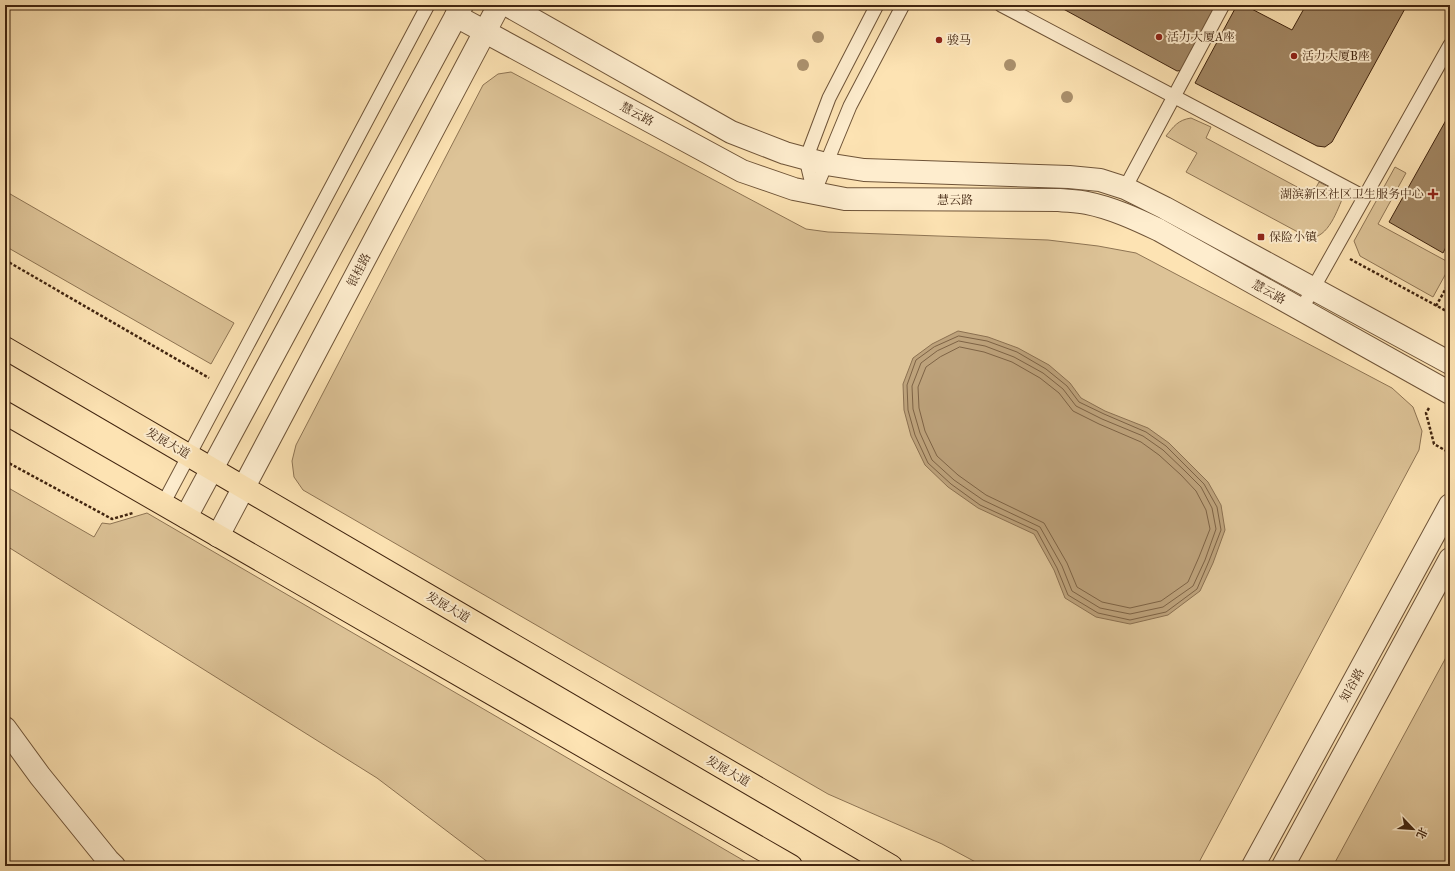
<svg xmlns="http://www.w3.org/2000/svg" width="1455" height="871" font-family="'IM FELL Great Primer','Noto Serif SC',serif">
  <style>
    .green { fill: #ddc397; stroke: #8e7453 }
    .water { fill: #bda27b; stroke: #8b7050 }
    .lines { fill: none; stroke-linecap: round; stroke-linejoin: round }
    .shore { stroke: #7e6345; stroke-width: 1 }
    .building { fill: #a28764; stroke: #40240f }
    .service-casing { stroke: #6f5438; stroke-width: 15 }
    .minor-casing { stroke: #6f5438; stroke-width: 24 }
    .tertiary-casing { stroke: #6f5438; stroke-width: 24 }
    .primary-casing { stroke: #40240f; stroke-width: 24 }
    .path { stroke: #40240f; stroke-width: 2.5; stroke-dasharray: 3 2; stroke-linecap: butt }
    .service { stroke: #feedce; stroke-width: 13 }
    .minor { stroke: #feedce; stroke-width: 22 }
    .tertiary { stroke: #feedce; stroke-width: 22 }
    .primary { stroke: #fde3b3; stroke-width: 22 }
    .tree { fill: #aa906c }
    .poi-dot { fill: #8f2418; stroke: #feedce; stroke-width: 1.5 }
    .labels { text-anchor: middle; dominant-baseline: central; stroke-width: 4; stroke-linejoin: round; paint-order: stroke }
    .poi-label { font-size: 12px; fill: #40240f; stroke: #feedce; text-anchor: start }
    .street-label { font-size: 12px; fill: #40240f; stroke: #feedce }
  </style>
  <rect width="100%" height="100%" fill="#fde3b3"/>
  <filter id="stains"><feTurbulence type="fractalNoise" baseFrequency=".005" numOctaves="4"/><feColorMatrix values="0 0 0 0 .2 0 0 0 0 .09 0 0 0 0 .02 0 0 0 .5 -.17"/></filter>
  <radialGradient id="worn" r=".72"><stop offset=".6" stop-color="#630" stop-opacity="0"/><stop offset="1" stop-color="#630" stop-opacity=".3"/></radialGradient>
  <g class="green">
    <polygon points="511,72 806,229 828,232 1048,240 1098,246 1136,253 1392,388 1413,407 1422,431 1419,450 1197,866 983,866 942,844 828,794 303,490 294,477 292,461 296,445 483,85 498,74"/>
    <path d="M1191,118L1211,127L1206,138L1312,195L1319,182L1344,195C1337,210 1329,238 1309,238L1186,172L1197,153L1166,136C1174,126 1178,120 1191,118Z"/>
    <polygon points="1395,167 1406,173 1378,224 1450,263 1450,266 1433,297 1360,256 1354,241"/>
    <polygon points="5,191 234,323 211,364 5,246"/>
    <polygon points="5,486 94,537 102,523 110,524 147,513 753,866 493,866 377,778 5,545"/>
    <polygon points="1450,650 1450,866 1333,866"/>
  </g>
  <polygon class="water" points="958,331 988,337 1018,348 1049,365 1070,383 1081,398 1105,411 1148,428 1169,443 1208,482 1221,505 1225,530 1213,563 1200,591 1168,615 1130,624 1096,617 1065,598 1054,570 1034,534 978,508 948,487 925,465 911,436 904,410 903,384 913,358 932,344"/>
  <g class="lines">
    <g class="shore">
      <polygon points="959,336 987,341 1017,352 1046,369 1067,386 1079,402 1104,414 1146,432 1166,446 1204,484 1217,507 1221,530 1209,561 1197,589 1166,612 1130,620 1098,613 1068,595 1057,568 1037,531 980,505 951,484 928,463 915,435 908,410 907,385 916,360 934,347"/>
      <polygon points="959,341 985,346 1014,357 1043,373 1063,389 1076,406 1102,419 1143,436 1163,450 1185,471 1201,487 1212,508 1216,529 1205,560 1193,586 1163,607 1130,614 1100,608 1072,591 1062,566 1040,527 983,500 954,480 932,460 920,433 913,409 912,386 921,363 937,351"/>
      <polygon points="960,347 984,352 1012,362 1040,378 1059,393 1073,411 1099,424 1141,442 1159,455 1181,475 1196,491 1206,510 1210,529 1199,557 1188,582 1161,601 1130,608 1102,602 1077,587 1067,563 1044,523 986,495 958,475 937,456 925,431 919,408 918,387 926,367 940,357"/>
    </g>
  </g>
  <g class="building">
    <polygon points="1056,5 1220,5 1184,70 1177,71"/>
    <polygon points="1237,5 1244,5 1292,30 1306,5 1407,5 1332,142 1325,147 1317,146 1195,83"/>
    <polygon points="1450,113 1450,239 1443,253 1389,222"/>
  </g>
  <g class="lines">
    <g class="service-casing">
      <g id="service">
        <polyline points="1001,5 1364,197"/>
        <polyline points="1125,188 1223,5"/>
        <polyline points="814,193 850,106 903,5"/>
        <polyline points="814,193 806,159 829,98 877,5"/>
        <polyline points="1301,310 1450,45"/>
        <polyline points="163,504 428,5"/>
      </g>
    </g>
    <g class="minor-casing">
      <polyline id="minor" points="5,728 40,776 108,860 114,866"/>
    </g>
    <g class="tertiary-casing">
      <g id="tertiary">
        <polyline points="507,5 731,132 785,153 826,164 864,170 1069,177 1100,180 1125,188 1165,208 1450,363"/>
        <path d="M456,16L742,171L794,189L845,199L1059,200C1068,201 1078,201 1087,203C1112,208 1136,219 1159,230L1450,393"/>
        <polyline points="186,517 462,5"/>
        <polyline points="218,536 499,5"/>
        <polyline points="1253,866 1450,505"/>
        <polyline points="1283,866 1450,559"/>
      </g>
    </g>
    <g class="primary-casing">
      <g id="primary">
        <polyline points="5,348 891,866"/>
        <polyline points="5,413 791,866"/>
      </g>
    </g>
    <g class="path">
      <polyline points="1350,259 1450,313"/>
      <polyline points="5,260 209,378"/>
      <polyline points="1436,306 1450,281"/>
      <polyline points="1429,408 1426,413 1434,444 1450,453"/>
      <polyline points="5,461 112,519 133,513"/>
    </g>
    <use href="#service" class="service"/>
    <use href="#minor" class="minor"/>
    <use href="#tertiary" class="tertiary"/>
    <use href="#primary" class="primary"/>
  </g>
  <g class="tree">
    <circle cx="818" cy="37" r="6"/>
    <circle cx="803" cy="65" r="6"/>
    <circle cx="1010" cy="65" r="6"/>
    <circle cx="1067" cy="97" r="6"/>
  </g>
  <g class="poi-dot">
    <circle cx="1159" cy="37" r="4"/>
    <circle cx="939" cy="40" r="4"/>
    <circle cx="1294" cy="56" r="4"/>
    <path d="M1431 188h4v4h4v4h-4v4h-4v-4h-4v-4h4z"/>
    <rect x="1257" y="233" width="8" height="8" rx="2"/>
  </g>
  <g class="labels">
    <g class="poi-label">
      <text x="1167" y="37">活力大厦A座</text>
      <text x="947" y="40">骏马</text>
      <text x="1302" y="56">活力大厦B座</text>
      <text x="1424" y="194" text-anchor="end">湖滨新区社区卫生服务中心</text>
      <text x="1269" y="237">保险小镇</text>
    </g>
    <g class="street-label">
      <text transform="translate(637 114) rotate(28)">慧云路</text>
      <text x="955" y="200">慧云路</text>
      <text transform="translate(359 270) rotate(-62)">银桂路</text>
      <text transform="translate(1269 292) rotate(29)">慧云路</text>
      <text transform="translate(168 443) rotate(30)">发展大道</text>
      <text transform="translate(448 607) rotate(30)">发展大道</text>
      <text transform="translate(1352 685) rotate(-61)">知谷路</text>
      <text transform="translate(728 771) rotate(30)">发展大道</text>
    </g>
  </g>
  <rect width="1455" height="871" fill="none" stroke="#fde3b3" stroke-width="20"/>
  <rect x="6" y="6" width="1443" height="859" fill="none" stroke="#40240f" stroke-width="2"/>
  <rect x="10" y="10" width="1435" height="851" fill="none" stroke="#40240f"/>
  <g transform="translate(1413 829) rotate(115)" stroke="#feedce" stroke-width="3" paint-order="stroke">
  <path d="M0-3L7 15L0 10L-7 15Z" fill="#40240f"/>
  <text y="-6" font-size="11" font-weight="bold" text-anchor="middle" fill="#40240f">北</text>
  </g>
  <rect width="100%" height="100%" filter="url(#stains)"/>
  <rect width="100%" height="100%" fill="url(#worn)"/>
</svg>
